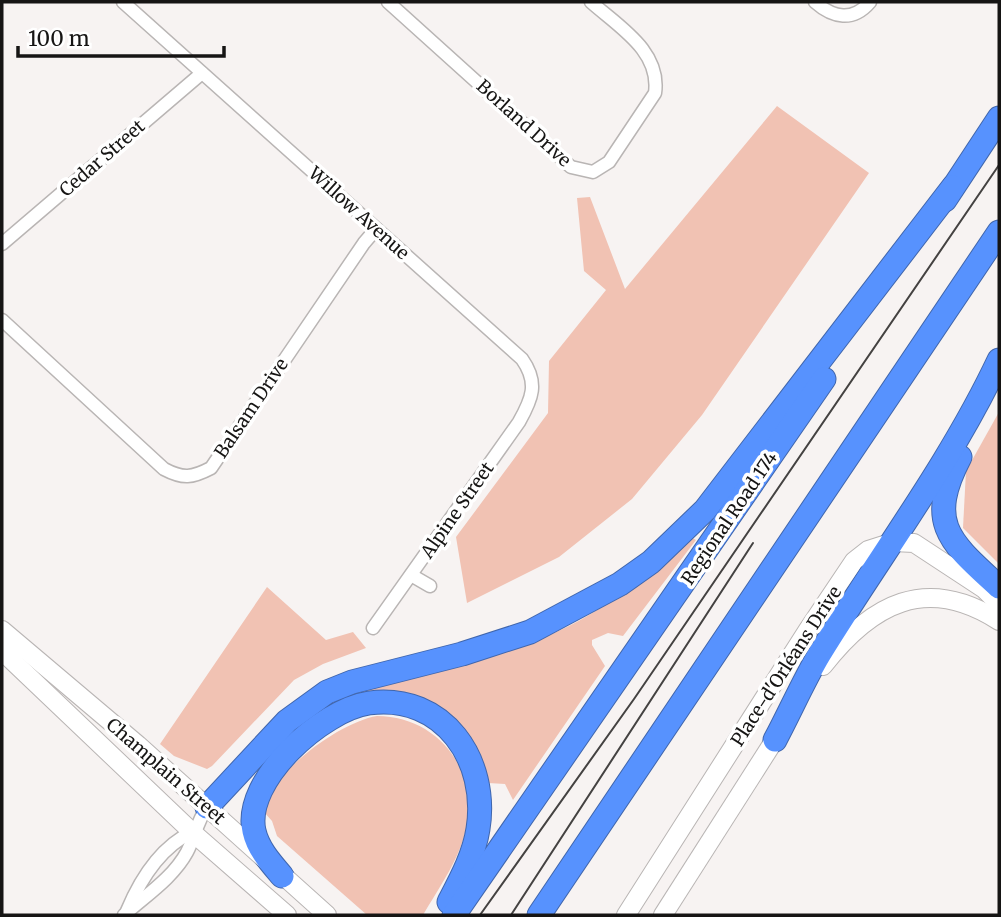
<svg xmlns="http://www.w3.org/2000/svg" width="1001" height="917" font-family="Merriweather,serif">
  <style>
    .green { fill: #f1c2b3 }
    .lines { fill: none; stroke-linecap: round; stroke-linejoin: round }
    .minor-casing { stroke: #b9b5b4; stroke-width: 15 }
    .secondary-casing { stroke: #b9b5b4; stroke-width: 20 }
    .motorway-casing { stroke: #4066ac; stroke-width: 25 }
    .minor { stroke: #fff; stroke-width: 12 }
    .secondary { stroke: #fff; stroke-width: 18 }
    .motorway { stroke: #5792fe; stroke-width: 23 }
    .tram { stroke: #444241; stroke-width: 2 }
    .labels { text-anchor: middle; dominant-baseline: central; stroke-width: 7; stroke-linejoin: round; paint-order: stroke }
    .street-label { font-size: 18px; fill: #161514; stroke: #fff }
  </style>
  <rect width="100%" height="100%" fill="#f7f3f2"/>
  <g class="green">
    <polygon points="777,106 869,173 702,415 632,499 559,557 467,603 456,537 548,413 549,361 606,290 584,271 577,198 590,197 625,289"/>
    <polygon points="999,412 999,564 963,528 966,471"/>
    <path d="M691,537L696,540L623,636L608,633L592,640V645L605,666L513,800L505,784L488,783C473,732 436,684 377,692C361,694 345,702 330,706L328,703L343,695C429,672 527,656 602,607C634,587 662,561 691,537Z"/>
    <polygon points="267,587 326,640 353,632 366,648 323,664 294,680 212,766 207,769 174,756 160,744"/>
    <path d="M377,716C437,716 480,770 466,829C459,860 439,888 423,915H367L277,836L272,821L264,812C269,773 340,722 377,716Z"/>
  </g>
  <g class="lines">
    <g class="minor-casing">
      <g id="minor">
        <path d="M123,2L522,359C539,383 532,399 519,422L373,628"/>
        <path d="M388,2L571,167L593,172L609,162L655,93C661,51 619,27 591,2"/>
        <path d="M815,2C833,18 853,22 870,2"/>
        <polyline points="2,244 202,73"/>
        <path d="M2,320L164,469C183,479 192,478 211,468L364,243L376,229"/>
        <polyline points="411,575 430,586"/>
        <path d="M127,911C140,880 161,847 192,832"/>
        <path d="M124,915C145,896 173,878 187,852C195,837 196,824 207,807"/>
      </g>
    </g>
    <g class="secondary-casing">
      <g id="secondary">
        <polyline points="2,630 138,745 327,915"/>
        <polyline points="2,651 192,832 287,915"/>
        <path d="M823,666C871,604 926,574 999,621"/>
        <polyline points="626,915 807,631 854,561 868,550 893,542 914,543 984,589 999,604"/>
        <polyline points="663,915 781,730"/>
      </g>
    </g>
    <g class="motorway-casing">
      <g id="motorway">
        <polyline points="945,200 999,118"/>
        <path d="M960,457C925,524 950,542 999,587"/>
        <path d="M775,740C790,712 803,682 819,655C879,557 950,464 999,360"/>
        <polyline points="207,807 287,721 327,692 352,682 462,654 530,632 620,584 651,562 705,510 953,187"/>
        <path d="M282,876C271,863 258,849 254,831C243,780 322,710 369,703C444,693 489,761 478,829C474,855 461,879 449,902"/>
        <polyline points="454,915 824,379"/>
        <polyline points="539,915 999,232"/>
      </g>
    </g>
    <use href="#minor" class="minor"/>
    <use href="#secondary" class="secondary"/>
    <use href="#motorway" class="motorway"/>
    <g class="tram">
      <polyline points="480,915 634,699 999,165"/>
      <polyline points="511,915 753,543"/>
    </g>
  </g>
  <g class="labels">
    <g class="street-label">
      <text transform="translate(524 123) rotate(42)">Borland Drive</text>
      <text transform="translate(102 158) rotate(-41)">Cedar Street</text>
      <text transform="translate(359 213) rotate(42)">Willow Avenue</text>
      <text transform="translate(251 408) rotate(-56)">Balsam Drive</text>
      <text transform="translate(457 510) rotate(-55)">Alpine Street</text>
      <text transform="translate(729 518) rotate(-56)">Regional Road 174</text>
      <text transform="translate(786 666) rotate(-57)">Place-d'Orléans Drive</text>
      <text transform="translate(166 771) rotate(41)">Champlain Street</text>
    </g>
  </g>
  <rect width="1001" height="917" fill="none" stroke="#161514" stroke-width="7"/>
  <path d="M18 46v10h206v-10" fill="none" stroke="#161514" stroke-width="3.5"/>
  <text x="28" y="46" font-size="21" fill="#161514" stroke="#ffffff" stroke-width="5" paint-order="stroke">100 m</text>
</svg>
